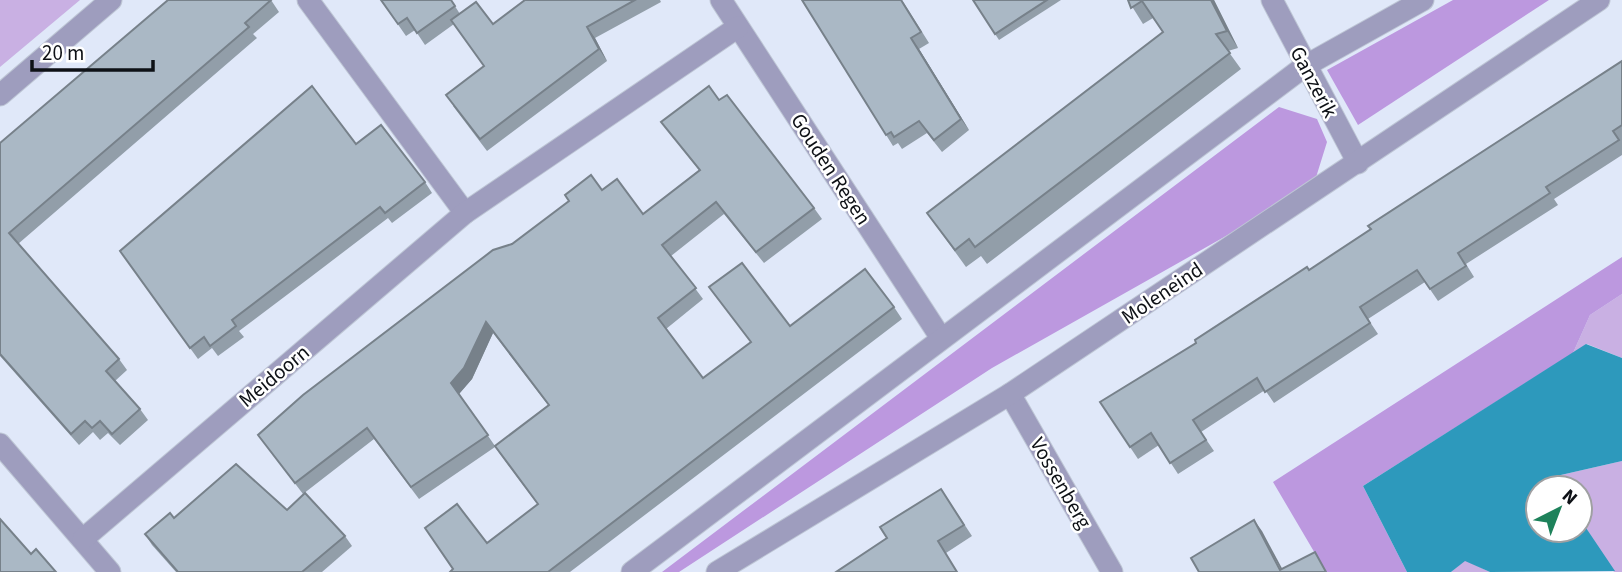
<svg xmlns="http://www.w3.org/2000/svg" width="1622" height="572" font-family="'Source Sans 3',sans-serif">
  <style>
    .green { fill: #c9b0e3 }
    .forest { fill: #bc98df }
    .water { fill: #2d99bc }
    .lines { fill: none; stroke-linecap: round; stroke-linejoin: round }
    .street-casing { stroke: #bec6d5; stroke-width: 23 }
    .street { stroke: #9e9dbe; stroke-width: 21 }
    .wall { fill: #929ea9; fill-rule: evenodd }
    .shaded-wall { fill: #77818a }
    .building { fill: #aab8c5; stroke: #77818a; stroke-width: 2 }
    .labels { text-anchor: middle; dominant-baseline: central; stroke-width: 5; stroke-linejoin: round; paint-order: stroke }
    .street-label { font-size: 21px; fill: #0e1116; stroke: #fff }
  </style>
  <rect width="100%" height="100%" fill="#e0e8f9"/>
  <g class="green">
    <polygon points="0,0 80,0 0,67"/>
    <polygon points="1622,294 1622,358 1587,344 1573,353 1590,315"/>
    <polygon points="1622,461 1622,572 1614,572 1580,519 1580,488 1559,488 1552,477"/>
    <polygon points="1465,560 1490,572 1451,572"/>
  </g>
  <g class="forest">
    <polygon points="1453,0 1549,0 1358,125 1327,70"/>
    <polygon points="1279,107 1317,119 1327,142 1313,187 992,368 679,572 662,572"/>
    <polygon points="1622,257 1622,294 1590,315 1573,353 1363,486 1407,572 1326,572 1273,482"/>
  </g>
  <polygon class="water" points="1586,344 1622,358 1622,461 1552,477 1559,488 1538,488 1538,530 1580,530 1580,519 1615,571 1490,572 1465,561 1451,572 1407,572 1363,486"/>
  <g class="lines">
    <g class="street-casing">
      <g id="street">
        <polyline points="308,0 465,213"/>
        <polyline points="721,0 941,338"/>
        <polyline points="1272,0 1358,163"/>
        <polyline points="0,95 111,0"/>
        <polyline points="1010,394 1112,572"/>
        <polyline points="0,444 110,572"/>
        <polyline points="83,539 465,213 738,27"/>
        <polyline points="632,572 1305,66 1423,0"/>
        <polyline points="717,572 1010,394 1599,0"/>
      </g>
    </g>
    <use href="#street" class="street"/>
  </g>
  <g class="wall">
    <polygon points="271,0 279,12 253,34 257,38 18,244 119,359 127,370 115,381 140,409 148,420 120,445 108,433 100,440 93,432 79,445 0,356 0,143"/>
    <polygon points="381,0 451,0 460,14 493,24 525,0 660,0 661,2 595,38 607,61 487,151 453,106 484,66 454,24 425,45 415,30 406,36"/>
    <polygon points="802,0 902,0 929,43 919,49 969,130 942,152 927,133 902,149 898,143 893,146"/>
    <polygon points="973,0 1061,0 999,40"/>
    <polygon points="1128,0 1214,0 1238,48 1228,51 1241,69 987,264 981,256 966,267 927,213 1163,32 1153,18 1143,24"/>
    <polygon points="1622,61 1622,155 1554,199 1558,205 1466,264 1474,277 1438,301 1425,282 1368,319 1378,334 1274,403 1265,390 1201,432 1214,451 1178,474 1159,445 1138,459 1130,447 1196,343 1309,270"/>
    <path d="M719,100L814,208L822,219L764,263L724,214L671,256L703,299L666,329L703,378L751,342L709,287L790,326L894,307L902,319L570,572H450L538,505L495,447L419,499L374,439L303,494L258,435L512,244L602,190L643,214L699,170L661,122ZM493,333L548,405L495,446L459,394L472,379Z"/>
    <polygon points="356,144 425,182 432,193 392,223 388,218 312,276 239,331 244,337 218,356 212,348 198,359 120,251"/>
    <polygon points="941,489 972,536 946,553 887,538"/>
    <polygon points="287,510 345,536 352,546 322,572 176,572 152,545 145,534 174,518"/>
  </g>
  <g class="shaded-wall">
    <polygon points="1211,0 1214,0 1238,48 1227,31"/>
    <polygon points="587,27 595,38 607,61 599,49"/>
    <polygon points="911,38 919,49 969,130 961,119"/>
    <polygon points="486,322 493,333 472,379 459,394 495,447 451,383"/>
    <polygon points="1254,520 1262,531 1284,572 1282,572"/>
  </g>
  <g class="building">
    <polygon points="168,0 271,0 245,23 249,27 9,233 119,359 106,371 140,409 112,434 100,421 92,428 85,421 71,434 0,354 0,143"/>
    <polygon points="381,0 451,0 455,6 417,33 407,18 398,24"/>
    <polygon points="525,0 635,0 587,27 599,49 480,139 446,95 484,66 451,20 476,2 493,24"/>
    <polygon points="802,0 901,0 921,32 911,38 961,119 934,140 919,121 894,137 891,132 886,135"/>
    <polygon points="973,0 1047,0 995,34"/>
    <polygon points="1128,0 1211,0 1227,31 1216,34 1230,53 975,247 969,239 955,250 927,213 1163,32 1142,1 1131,8"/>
    <polygon points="1622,61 1622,125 1613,131 1619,140 1546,187 1550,193 1458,253 1466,266 1430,289 1417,270 1360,307 1370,323 1265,392 1257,378 1193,420 1206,440 1170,463 1151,433 1130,447 1100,402 1196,343 1195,340 1307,267 1309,270 1371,229 1368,226"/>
    <polygon points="312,86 356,144 381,125 425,182 385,213 380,207 304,265 232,320 236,326 210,346 204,337 190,348 120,251"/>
    <polygon points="709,86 719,100 727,95 814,208 756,252 716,202 662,245 696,288 658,318 703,378 751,342 709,287 742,263 790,326 865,269 894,307 548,572 450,572 453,569 425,528 457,504 487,543 538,504 495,446 549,405 486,322 464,368 451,383 488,435 411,487 367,428 295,483 258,435 303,395 493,250 512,244 569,201 565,195 591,175 602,190 617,179 643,214 700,170 661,122"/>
    <polygon points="236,464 287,510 305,493 345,536 302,572 178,572 145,534 170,513 174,518"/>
    <polygon points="941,489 964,525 938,541 957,572 836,572 887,538 880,527"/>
    <polygon points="0,519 31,554 36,549 56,572 0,572"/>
    <polygon points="1254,520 1280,570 1315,552 1326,572 1199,572 1191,558"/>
  </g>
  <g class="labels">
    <g class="street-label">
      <text transform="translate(1314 82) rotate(62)">Ganzerik</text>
      <text transform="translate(831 169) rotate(57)">Gouden Regen</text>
      <text transform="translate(1162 293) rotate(-34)">Moleneind</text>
      <text transform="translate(274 376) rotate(-40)">Meidoorn</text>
      <text transform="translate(1061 483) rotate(60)">Vossenberg</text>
    </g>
  </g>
  <g transform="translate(1559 509) rotate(42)"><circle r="33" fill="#ffffff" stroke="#9fa0a2" stroke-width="2"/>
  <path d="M0-5L12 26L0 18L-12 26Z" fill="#1e825b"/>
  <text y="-10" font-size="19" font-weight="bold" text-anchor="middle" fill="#0e1116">N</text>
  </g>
  <path d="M32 60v10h121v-10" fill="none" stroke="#0e1116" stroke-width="3.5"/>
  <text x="42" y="60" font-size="21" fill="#0e1116" stroke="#ffffff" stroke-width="5" paint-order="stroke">20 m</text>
</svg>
